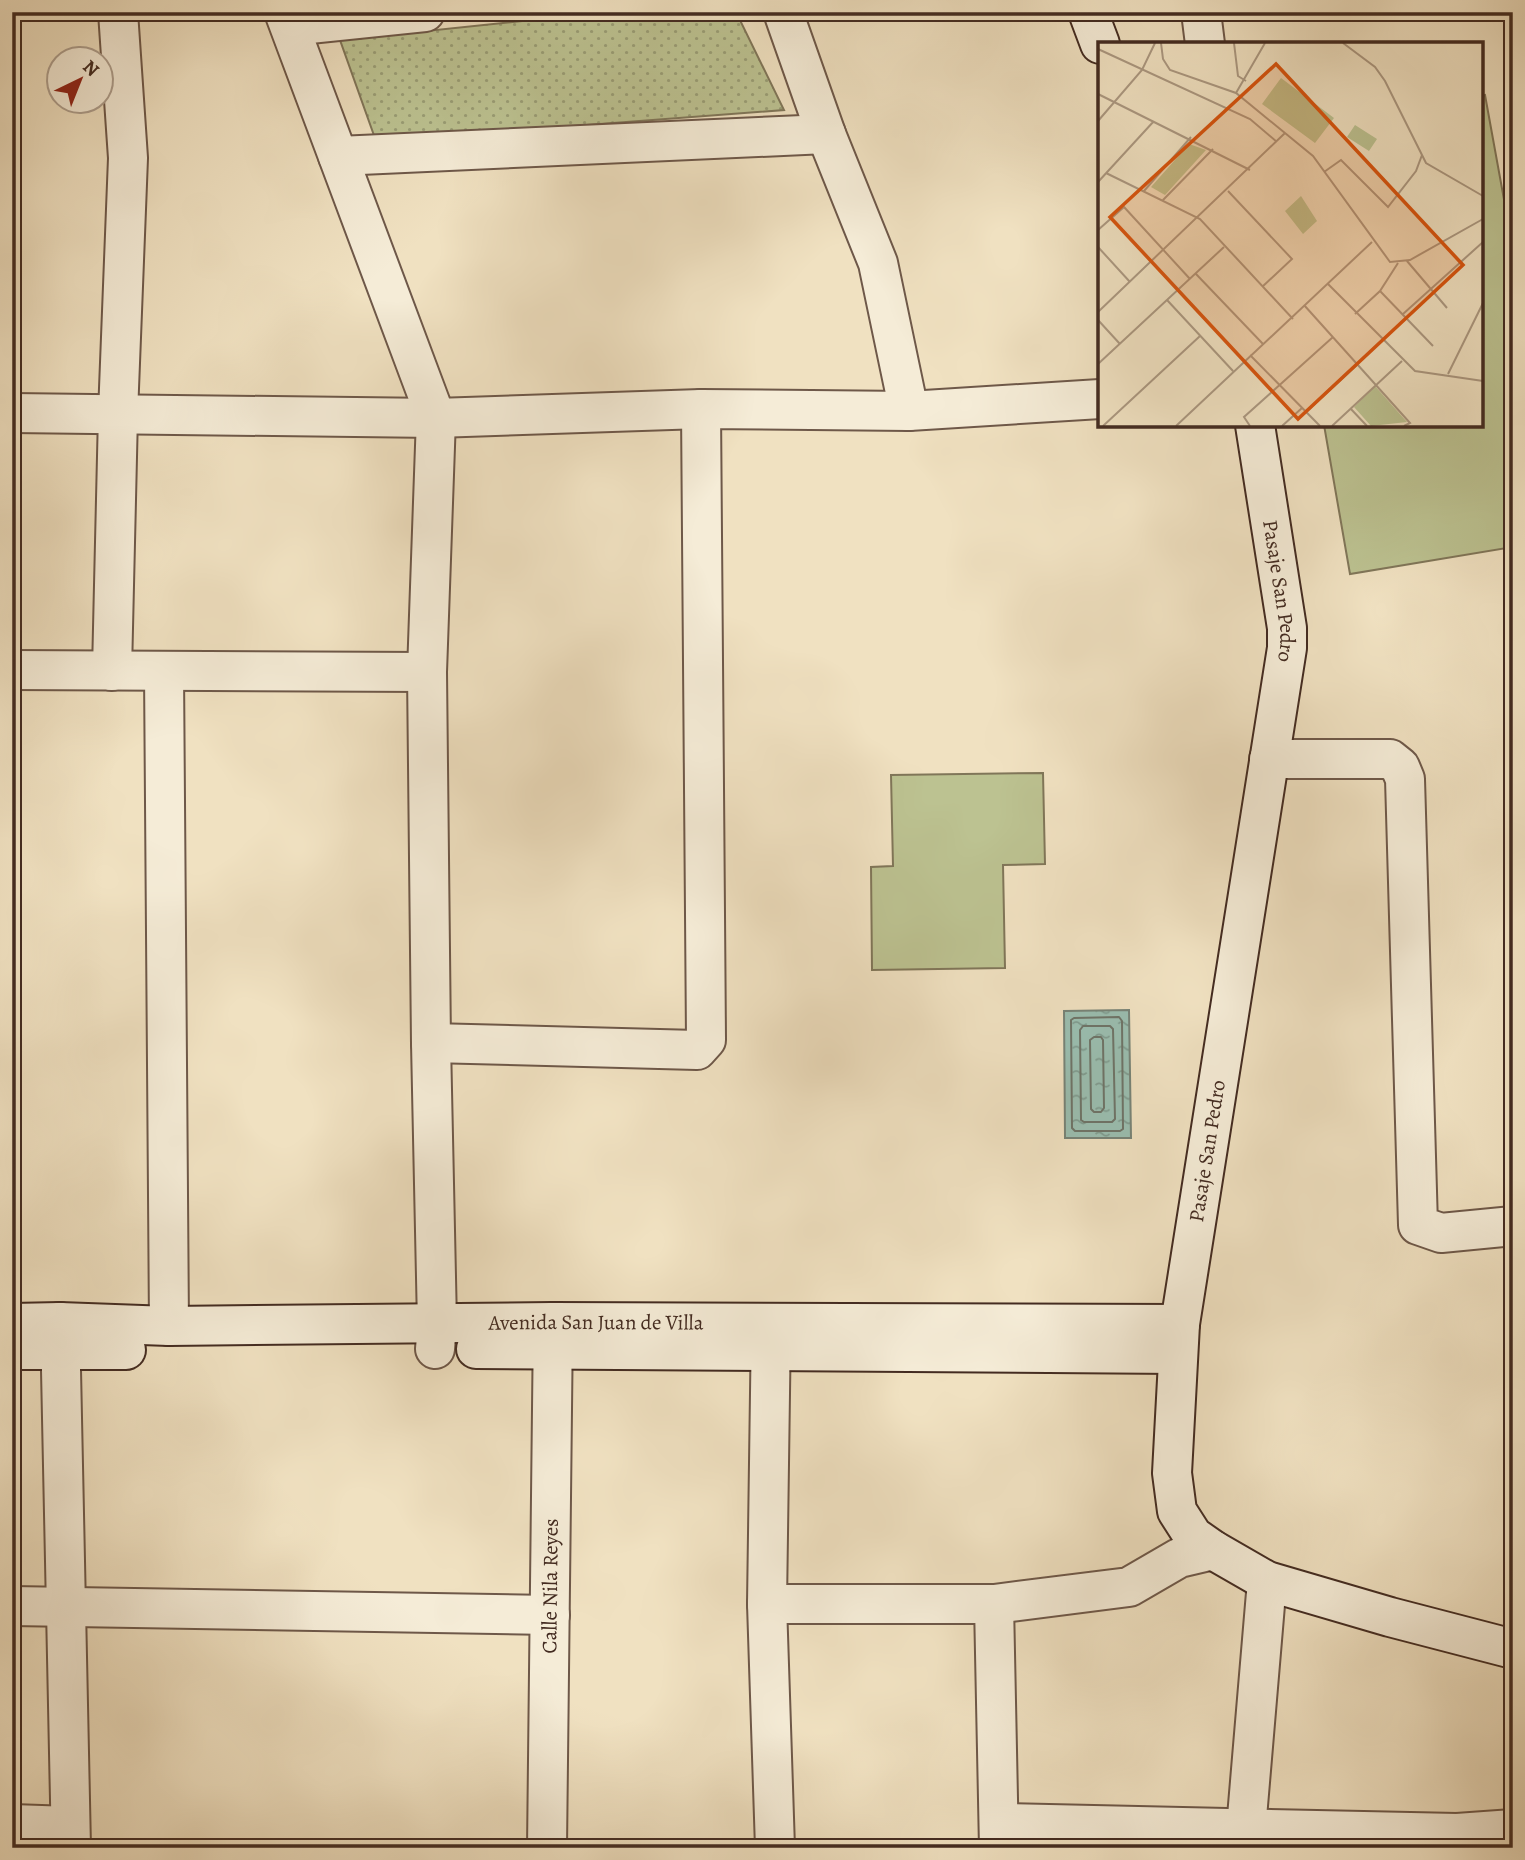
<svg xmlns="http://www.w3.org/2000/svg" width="1525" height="1860" font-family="Alegreya,serif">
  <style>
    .green { fill: #bcc291; stroke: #807659; stroke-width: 2 }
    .park { fill: url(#park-dots); stroke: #807659; stroke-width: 2 }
    .water { fill: url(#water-ripples); stroke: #778377; stroke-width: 2 }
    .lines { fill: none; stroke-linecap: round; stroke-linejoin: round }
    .shore { stroke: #6e7468; stroke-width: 2 }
    .street-casing { stroke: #6e5849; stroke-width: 42 }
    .secondary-casing { stroke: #432b21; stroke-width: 42 }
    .street { stroke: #f5ecd7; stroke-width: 38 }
    .secondary { stroke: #f5ecd7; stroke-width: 38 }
    .labels { text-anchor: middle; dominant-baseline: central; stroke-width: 5; stroke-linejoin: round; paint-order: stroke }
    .street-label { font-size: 21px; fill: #432b21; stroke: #f5ecd7 }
    .inset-road { fill: none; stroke: #ab9881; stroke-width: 2 }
    .view { fill: #d8540e; fill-opacity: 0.15; stroke: #d8540e; stroke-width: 3.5 }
    .inset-edge { fill: none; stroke: #432b21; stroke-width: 3.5 }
  </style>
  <defs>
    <pattern id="park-dots" width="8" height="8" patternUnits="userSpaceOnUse" patternTransform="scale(1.75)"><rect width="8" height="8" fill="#bcc291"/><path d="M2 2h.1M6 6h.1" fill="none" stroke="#9a9e76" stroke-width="1.8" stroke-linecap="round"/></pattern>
    <pattern id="water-ripples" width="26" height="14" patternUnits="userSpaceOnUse" patternTransform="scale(1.75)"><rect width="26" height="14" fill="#9abeb0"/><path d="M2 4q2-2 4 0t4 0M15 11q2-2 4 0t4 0" fill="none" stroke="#7f9b8f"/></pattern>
  </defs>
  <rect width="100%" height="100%" fill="#f0e1c1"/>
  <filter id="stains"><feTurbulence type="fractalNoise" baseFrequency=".00286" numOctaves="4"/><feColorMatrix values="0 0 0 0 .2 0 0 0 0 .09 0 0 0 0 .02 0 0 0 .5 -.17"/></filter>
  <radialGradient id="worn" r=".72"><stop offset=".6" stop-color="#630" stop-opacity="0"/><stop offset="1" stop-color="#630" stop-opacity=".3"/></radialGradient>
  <g class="green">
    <polygon points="1485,95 1513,249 1513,547 1350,574 1324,425 1481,425 1481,96"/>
    <polygon points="1043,773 1045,864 1003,865 1005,968 872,970 871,867 893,866 891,775"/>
  </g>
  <polygon class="park" points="609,12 736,12 784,110 376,141 340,40"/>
  <polygon class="water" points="1129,1010 1131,1138 1065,1138 1064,1011"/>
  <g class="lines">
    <g class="shore">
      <polygon points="1119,1017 1122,1021 1123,1129 1120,1131 1075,1131 1072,1128 1071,1020 1074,1018"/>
      <polygon points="1083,1026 1110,1026 1113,1029 1115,1119 1112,1122 1084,1122 1081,1120 1080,1030"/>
      <polygon points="1094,1037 1101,1037 1103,1040 1104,1108 1101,1112 1094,1112 1091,1109 1090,1040"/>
    </g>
    <g class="street-casing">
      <g id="street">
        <polyline points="284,12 436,418 427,672 431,1043 437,1324 435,1349"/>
        <polyline points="783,12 826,134 878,263 909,411"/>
        <polyline points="1201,12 1205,44"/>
        <polyline points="290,26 425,12"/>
        <polyline points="338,156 826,134"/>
        <polyline points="12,413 436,418 701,409 909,411 1100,399"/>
        <polyline points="12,670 427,672"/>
        <polyline points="112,671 118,414 128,158 118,12"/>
        <polyline points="164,671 169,1326"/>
        <polyline points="1269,759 1390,759 1400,767 1405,779 1418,1225 1441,1233 1513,1226"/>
        <polyline points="431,1043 697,1050 706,1040 701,409"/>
        <polyline points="60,1322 71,1848"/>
        <polyline points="771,1323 767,1604 775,1848"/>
        <polyline points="767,1604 994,1604 1129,1587 1179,1558 1213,1550"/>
        <polyline points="994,1604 999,1848"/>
        <polyline points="12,1606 550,1615"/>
        <polyline points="999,1823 1457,1833 1513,1829"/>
        <polyline points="12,1824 70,1826"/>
        <path id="s1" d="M547,1848L553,1322"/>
        <polyline points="1246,1848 1246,1829 1267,1581"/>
      </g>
    </g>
    <g class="secondary-casing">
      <g id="secondary">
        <polyline points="1088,12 1100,44"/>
        <path id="s2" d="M1255,425L1287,628V648L1180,1324L1172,1473L1177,1511L1193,1536L1213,1550L1267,1581L1390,1617L1513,1649"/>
        <path id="s3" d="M12,1323L60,1322L169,1326L553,1322L1180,1324"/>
        <polyline points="476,1349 1178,1354"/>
        <polyline points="12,1350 126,1350"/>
      </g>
    </g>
    <use href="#street" class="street"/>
    <use href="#secondary" class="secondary"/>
  </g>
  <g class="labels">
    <g class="street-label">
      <text stroke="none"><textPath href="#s2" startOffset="168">Pasaje San Pedro</textPath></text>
      <text transform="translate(1207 1151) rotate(-81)">Pasaje San Pedro</text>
      <text stroke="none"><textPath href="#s3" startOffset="584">Avenida San Juan de Villa</textPath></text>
      <text stroke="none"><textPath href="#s1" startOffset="262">Calle Nila Reyes</textPath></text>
    </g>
  </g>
  <g transform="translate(1098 42)">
    <rect width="385" height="385" fill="#f0e1c1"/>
    <path d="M183,36L236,76L217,101L164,62ZM257,83L279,97L271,109L249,95ZM203,154L219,179L205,192L187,169Z" fill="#bcc291"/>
    <path d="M91,102L108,108L67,153L53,145ZM277,344L309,380L273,384L256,365Z" fill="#bcc291"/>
    <path class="inset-road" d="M63,1L65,17L72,28L138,51L215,114L292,220L312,218L385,177M136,1L140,34L148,39M245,1L277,25L287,39L328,121L385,154M0,7L152,77L179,100M138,51L167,1M0,52L152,128M0,79L44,28L57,1M226,130L243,118L290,165L318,129L324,113M8,131L102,177L195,277M0,140L56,79M46,149L93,95M130,149L194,217L164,245M65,158L115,107M0,188L26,165L92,237M0,205L32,240M309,219L349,266M98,232L165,302M229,241L317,329L385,339M282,249L335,304M69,258L135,329M206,263L312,381L306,384M0,270L187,91M257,272L282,249L300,221M305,272L385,200M0,278L22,302M152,313L222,384M0,322L126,205M350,332L385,261M252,366L269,384M208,370L260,322M5,384L102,294M78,384L274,200M152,384L146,375L235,295M184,384L204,366M234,384L304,319"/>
    <path class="view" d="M178,22L365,223L200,377L12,175Z"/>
    <rect width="385" height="385" class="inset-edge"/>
  </g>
  <rect width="1525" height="1860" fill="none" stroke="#f0e1c1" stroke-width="42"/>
  <rect x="14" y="14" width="1497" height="1832" fill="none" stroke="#432b21" stroke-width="3.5"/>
  <rect x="21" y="21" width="1483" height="1818" fill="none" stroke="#432b21" stroke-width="2"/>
  <g transform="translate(80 80) rotate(43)"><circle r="33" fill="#f5ecd7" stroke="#ae9f8e" stroke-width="2"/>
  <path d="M0-5L12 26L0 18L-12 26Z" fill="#8f2418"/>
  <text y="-10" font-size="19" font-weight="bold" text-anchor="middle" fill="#432b21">N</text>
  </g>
  <rect width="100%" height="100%" filter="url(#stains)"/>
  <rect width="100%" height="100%" fill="url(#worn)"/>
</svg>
